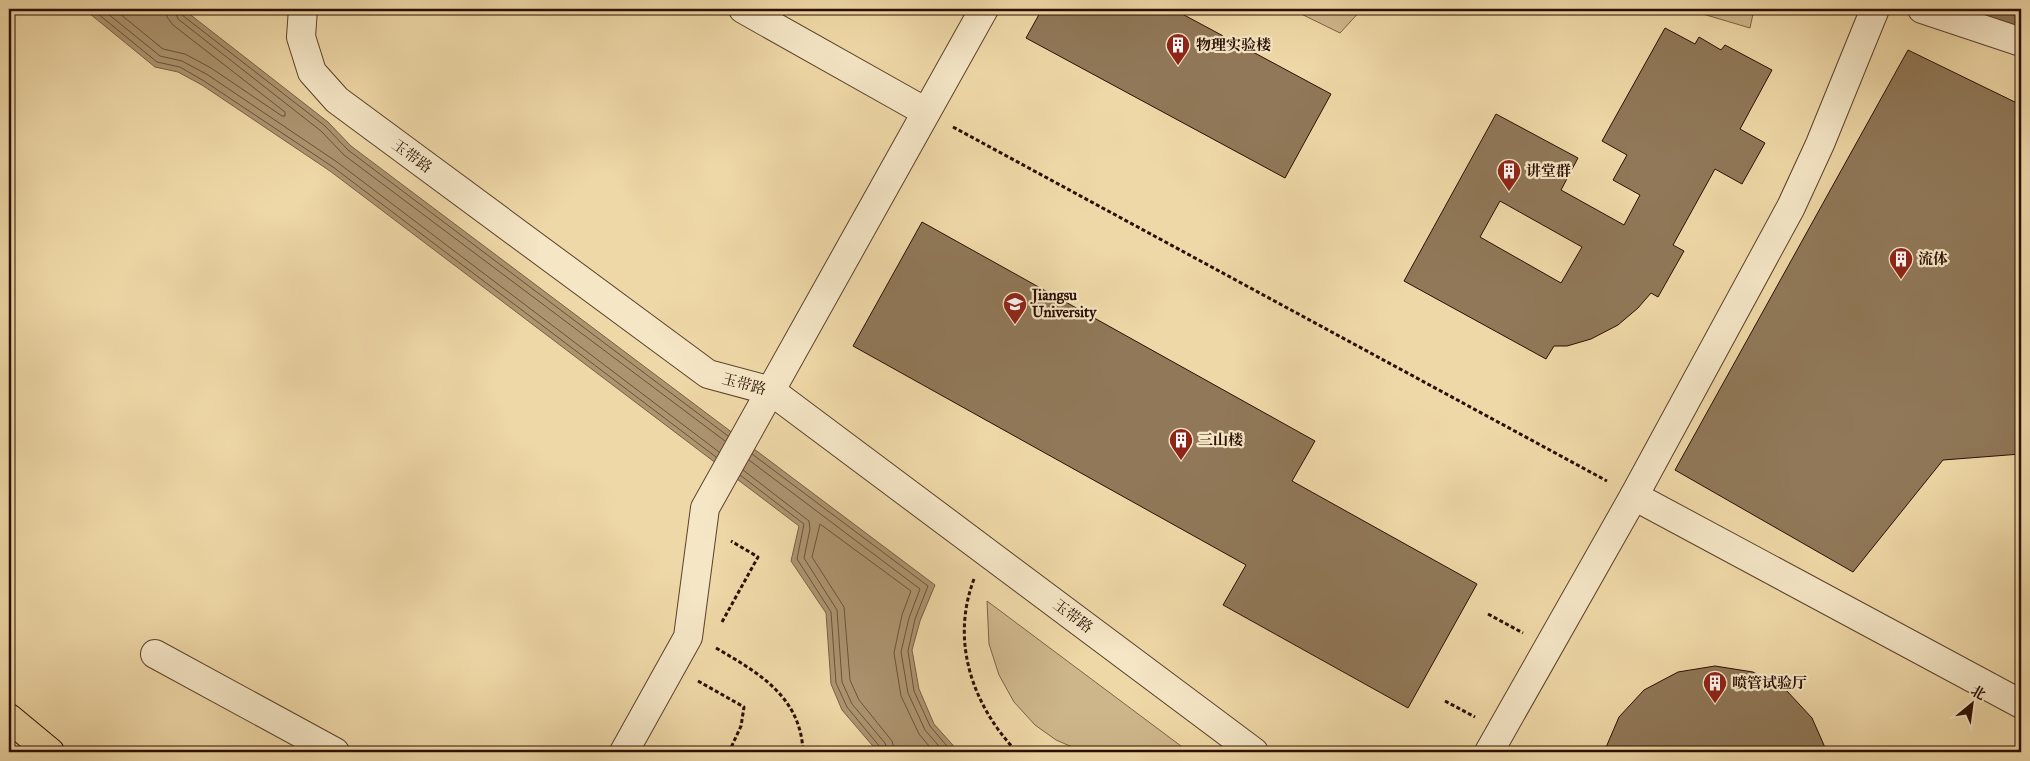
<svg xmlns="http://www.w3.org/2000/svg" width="2030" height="761" font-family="'IM FELL Great Primer','Noto Serif SC',serif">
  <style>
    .green { fill: #ceb68b; stroke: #7c6246 }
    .water { fill: #ac946f; stroke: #785f43 }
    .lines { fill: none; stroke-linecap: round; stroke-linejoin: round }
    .shore { stroke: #6b5238; stroke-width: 1 }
    .building { fill: #907858; stroke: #2a0f02; fill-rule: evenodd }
    .minor-casing { stroke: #5b412b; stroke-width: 30 }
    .major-casing { stroke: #2a0f02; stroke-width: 30 }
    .path { stroke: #2a0f02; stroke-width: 3; stroke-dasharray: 4 2.5; stroke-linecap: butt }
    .minor { stroke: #f5e6c6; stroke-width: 28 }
    .major { stroke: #efd8a7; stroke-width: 28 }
    .labels { text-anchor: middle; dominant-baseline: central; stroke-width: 4.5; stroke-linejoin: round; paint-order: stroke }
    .poi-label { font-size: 15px; font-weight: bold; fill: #2a0f02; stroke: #f5e6c6; text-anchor: start }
    .street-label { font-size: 15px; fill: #2a0f02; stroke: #f5e6c6 }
  </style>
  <rect width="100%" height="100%" fill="#efd8a7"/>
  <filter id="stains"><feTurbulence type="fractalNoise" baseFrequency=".004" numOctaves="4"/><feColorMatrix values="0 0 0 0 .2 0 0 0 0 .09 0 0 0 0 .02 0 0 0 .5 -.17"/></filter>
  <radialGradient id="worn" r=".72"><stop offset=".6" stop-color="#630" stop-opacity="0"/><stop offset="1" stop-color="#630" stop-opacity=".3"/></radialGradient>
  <g class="green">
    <polygon points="1291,9 1362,9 1340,33"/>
    <polygon points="1686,9 1754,9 1750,28"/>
    <polygon points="987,601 1189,752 1084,752 1056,740 1035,725 1014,702 999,675 989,644"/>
  </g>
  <polygon class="water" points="84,9 183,9 328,122 351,146 935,585 920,621 912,650 919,689 934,724 959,752 878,752 842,710 831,684 826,613 791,561 799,526 330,171 202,85 178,72 155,67"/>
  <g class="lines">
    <g class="shore">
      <polyline points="92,9 157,62 180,67 204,81 333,167 716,457"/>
      <polyline points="102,9 160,56 182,61 208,75 337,162 719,452"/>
      <polyline points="114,9 163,49 185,54 211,68 282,116 285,116 285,112 173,25 167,17 166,9"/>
      <polyline points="174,9 178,19 321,131 344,155 725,441"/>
      <polyline points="180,9 182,15 325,126 348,150 728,436"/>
      <polyline points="752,454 928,586 915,619 908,651 914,691 930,726 952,752"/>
      <polyline points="749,460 920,589 909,618 901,652 908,693 925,730 944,752"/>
      <polyline points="743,470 809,521 810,529 804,558 837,610 842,682 852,704 885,743 888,752"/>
      <polyline points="740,475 804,524 797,559 831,612 836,683 847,707 880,747 881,752"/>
      <polyline points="895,752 892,741 859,700 850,680 844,607 812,557 820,524 911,591 902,615 894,653 901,696 919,734 934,752"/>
    </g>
  </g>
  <g class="building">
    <polygon points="1042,9 1173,9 1331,94 1285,178 1026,38"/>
    <polygon points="1965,9 2021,9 2021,27"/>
    <path d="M1665,28L1695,44L1699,37L1721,50L1725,45L1772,70L1740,129L1765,143L1742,184L1715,169L1673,245L1684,251L1658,297L1651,293L1638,308L1618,325L1591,339L1567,346H1554L1546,359L1404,281L1496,114L1578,158L1561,190L1624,225L1640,195L1613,180L1627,155L1602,141ZM1500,201L1582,247L1561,283L1480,237Z"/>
    <polygon points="1908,50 2021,105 2021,454 1943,460 1853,572 1675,470"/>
    <polygon points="922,222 1315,441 1292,481 1477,584 1408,708 1223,605 1246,565 853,346"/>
    <polygon points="1715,666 1753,672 1786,690 1812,718 1827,752 1604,752 1619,717 1644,690 1678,672"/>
  </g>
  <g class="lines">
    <g class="minor-casing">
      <g id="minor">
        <polyline points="303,9 301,37 312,72 337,100 708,374 771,391 1254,752"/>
        <polyline points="743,9 926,112"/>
        <polyline points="1922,9 2021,42"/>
        <polyline points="1634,496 2021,704"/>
        <polyline points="155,654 335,752"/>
        <polyline points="624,752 688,637 705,508 984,9"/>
        <polyline points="1489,752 1634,496 1791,207 1820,144 1875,9"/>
      </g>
    </g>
    <g class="major-casing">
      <polyline id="major" points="9,718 50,752"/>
    </g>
    <g class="path">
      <polyline points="953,127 1607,481"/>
      <path d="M974,579C950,642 973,706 1017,752"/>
      <polyline points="1488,614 1523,633"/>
      <polyline points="722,622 758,557 731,541"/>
      <path d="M716,648C759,673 801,697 803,752"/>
      <polyline points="698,681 744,707 741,726 729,752"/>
      <polyline points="1445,701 1475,717"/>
    </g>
    <use href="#minor" class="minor"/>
    <use href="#major" class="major"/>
  </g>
  <defs>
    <g id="building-pin" transform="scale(1.25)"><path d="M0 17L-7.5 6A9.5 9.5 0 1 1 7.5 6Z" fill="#8f2418" stroke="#f5e6c6"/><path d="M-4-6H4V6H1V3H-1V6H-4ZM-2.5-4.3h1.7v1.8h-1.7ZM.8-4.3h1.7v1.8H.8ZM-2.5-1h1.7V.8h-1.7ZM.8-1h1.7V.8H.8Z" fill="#fff"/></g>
    <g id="university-pin" transform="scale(1.25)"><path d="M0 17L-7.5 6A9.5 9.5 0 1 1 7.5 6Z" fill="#8f2418" stroke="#f5e6c6"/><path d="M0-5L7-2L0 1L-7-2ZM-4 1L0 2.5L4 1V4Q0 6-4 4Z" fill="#fff"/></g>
  </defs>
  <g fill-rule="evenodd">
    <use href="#building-pin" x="1178" y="45"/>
    <use href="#building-pin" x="1509" y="171"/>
    <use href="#building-pin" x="1901" y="259"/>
    <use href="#university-pin" x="1015" y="304"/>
    <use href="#building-pin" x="1181" y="440"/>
    <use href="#building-pin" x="1715" y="683"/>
  </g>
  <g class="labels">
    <g class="poi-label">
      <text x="1196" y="45">物理实验楼</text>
      <text x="1526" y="171">讲堂群</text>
      <text x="1918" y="259">流体</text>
      <text x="1032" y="295">Jiangsu<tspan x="1032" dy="17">University</tspan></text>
      <text x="1198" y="440">三山楼</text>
      <text x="1732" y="683">喷管试验厅</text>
    </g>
    <g class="street-label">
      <text transform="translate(412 156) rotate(36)">玉带路</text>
      <text transform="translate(744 384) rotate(15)">玉带路</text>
      <text transform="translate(1073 616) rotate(37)">玉带路</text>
    </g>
  </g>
  <rect width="2030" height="761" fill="none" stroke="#efd8a7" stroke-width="30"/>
  <rect x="10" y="10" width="2010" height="741" fill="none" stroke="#2a0f02" stroke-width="2.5"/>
  <rect x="15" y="15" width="2000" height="731" fill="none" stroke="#2a0f02"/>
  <g transform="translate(1972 704) rotate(29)" stroke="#f5e6c6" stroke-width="4" paint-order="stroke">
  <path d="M0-4L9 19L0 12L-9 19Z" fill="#2a0f02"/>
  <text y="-8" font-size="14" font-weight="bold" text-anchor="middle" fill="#2a0f02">北</text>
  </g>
  <rect width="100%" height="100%" filter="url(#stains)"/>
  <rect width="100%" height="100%" fill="url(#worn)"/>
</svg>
